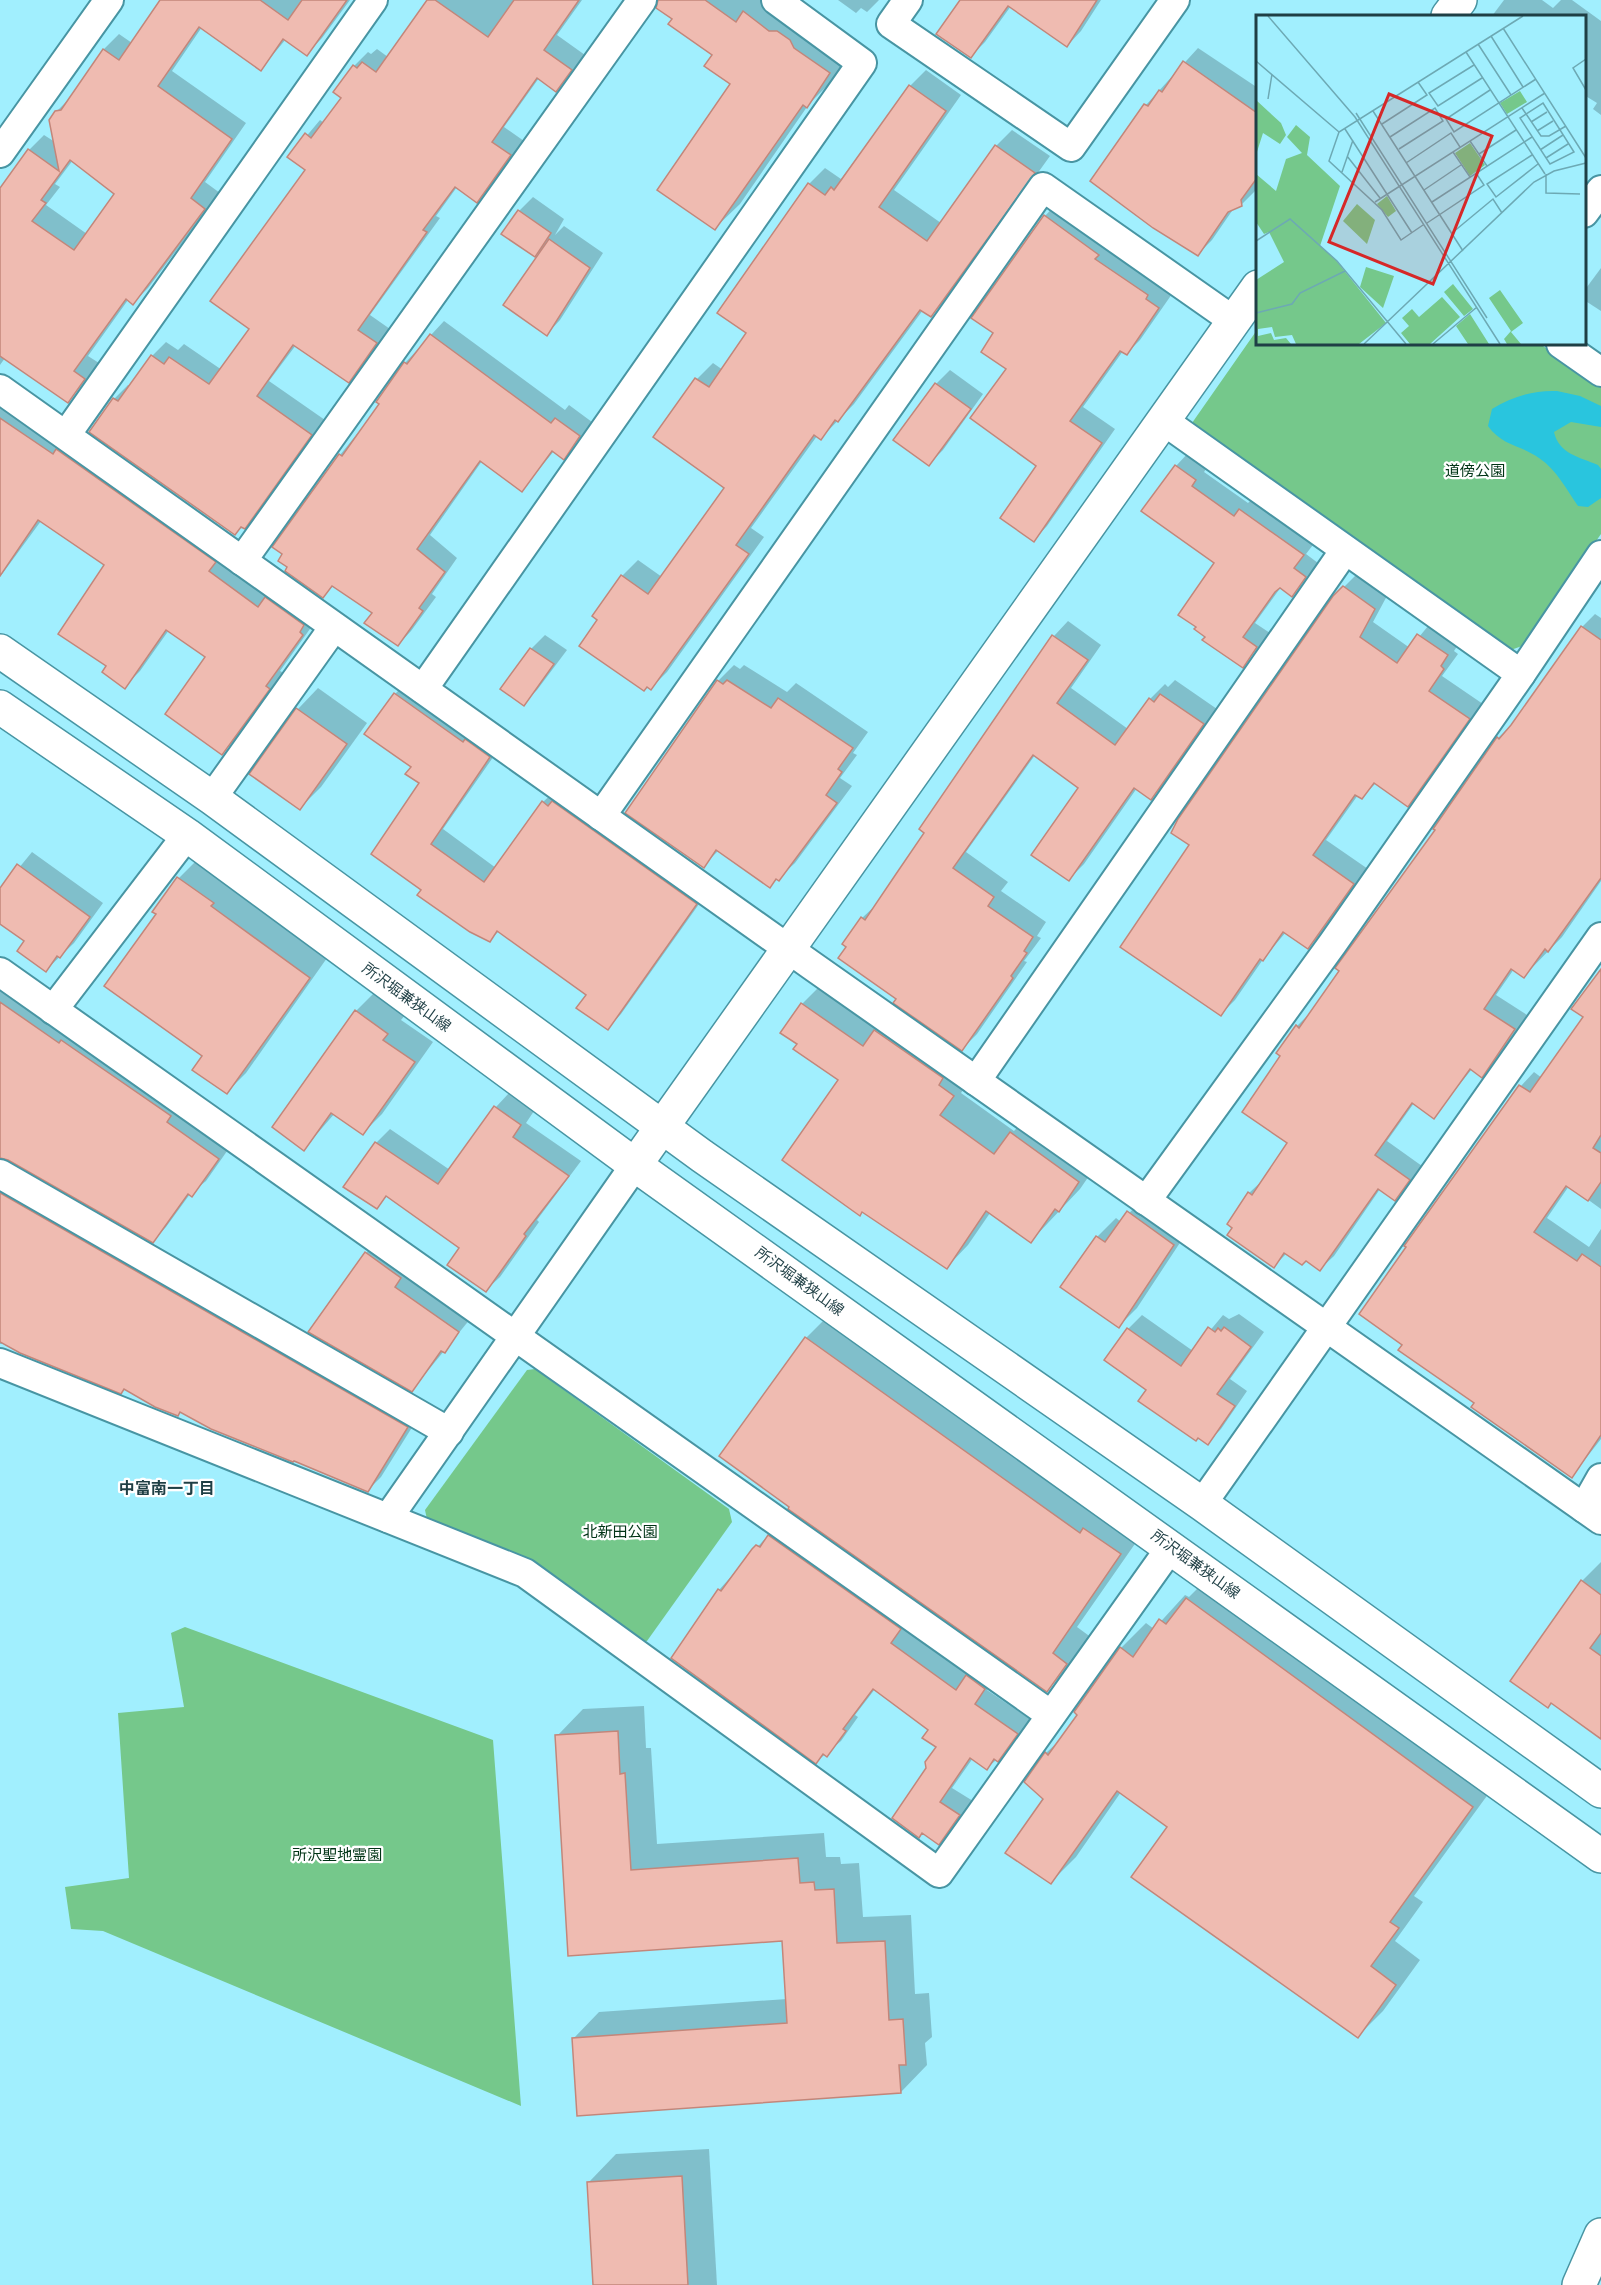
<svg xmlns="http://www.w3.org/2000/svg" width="1601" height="2285" font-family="'Asap Condensed','Noto Sans JP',sans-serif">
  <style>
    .green { fill: #75c88b }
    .water { fill: #29c5de }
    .shadow { fill: #0003; fill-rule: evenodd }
    .building { fill: #efbbb1; stroke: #c3867a; stroke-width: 1.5; fill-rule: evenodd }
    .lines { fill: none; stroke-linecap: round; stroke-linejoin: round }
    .minor-casing { stroke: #4895a3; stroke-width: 32 }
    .tertiary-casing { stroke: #4895a3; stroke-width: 36 }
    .secondary-casing { stroke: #4895a3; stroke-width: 36 }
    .minor { stroke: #fff; stroke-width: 28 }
    .tertiary { stroke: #fff; stroke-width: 33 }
    .secondary { stroke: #fff; stroke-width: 33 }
    .labels { text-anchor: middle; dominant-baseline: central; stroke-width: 4.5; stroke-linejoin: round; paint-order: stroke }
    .park-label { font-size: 15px; fill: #013416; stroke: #fff }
    .street-label { font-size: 15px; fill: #1f3f45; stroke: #fff }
    .neighbourhood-label { font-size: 16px; font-weight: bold; fill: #1f3f45; stroke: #fff }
    .inset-road { fill: none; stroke: #6da9b4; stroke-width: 1.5 }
    .view { fill: #d62828; fill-opacity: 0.15; stroke: #d62828; stroke-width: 3 }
    .inset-edge { fill: none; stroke: #1f3f45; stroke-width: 3 }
  </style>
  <rect width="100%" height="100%" fill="#a1effe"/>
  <g class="green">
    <polygon points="1257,330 1258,344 1540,344 1601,386 1601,534 1522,646 1508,651 1192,423"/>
    <polygon points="535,1369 729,1509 732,1522 647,1641 635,1643 428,1524 425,1510 527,1370"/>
    <polygon points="185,1627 493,1740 521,2106 103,1931 71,1929 65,1887 129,1878 118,1713 184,1707 171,1633"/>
  </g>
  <path class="water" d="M1557,391L1580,396L1601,406V427L1571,422L1554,432C1559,454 1579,457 1598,465L1601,469V498L1588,507L1578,506C1566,489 1557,470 1539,458C1521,445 1502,446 1488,426L1492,409C1512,397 1533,390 1557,391Z"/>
  <g class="shadow">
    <path d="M162,0H350L322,38L307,54L286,39L261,69L202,27L172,71L246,123L205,182L220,193L148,288L133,303L128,300L88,356L99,363L68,402L5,358L0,365V201L29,150L44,135L55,142L56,112L71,97L104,49L119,34L132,43ZM73,160L116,193L87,234L46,205L60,187L55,184Z"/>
    <polygon points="428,0 582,0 557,35 585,55 556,90 539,78 504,127 524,141 491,187 477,201 457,187 436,216 440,218 370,315 390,329 362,367 348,381 296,345 269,381 325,420 258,513 244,527 114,399 128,385 130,386 152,356 166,342 178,350 184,344 222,370 251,328 307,170 289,157 320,120 324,123 343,98 335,92 354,66 368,52 371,54 377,49 388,57"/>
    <polygon points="671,0 786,0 854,48 832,81 809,104 740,204 715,228 733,84 714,54 674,19"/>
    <polygon points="838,0 879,0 867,12 861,8 856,13"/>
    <polygon points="962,0 1101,0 1081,31 1067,46 1011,6 985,42 971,56"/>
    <polygon points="1504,0 1542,0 1553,8 1561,0 1572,0 1601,21 1601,115 1593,109 1597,103 1584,95 1584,16 1492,16"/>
    <polygon points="1198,48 1258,88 1258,181 1255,191 1241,205 1234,208 1212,240 1198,254 1146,105"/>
    <polygon points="926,70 961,95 894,190 941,223 996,146 1012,130 1050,156 947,299 931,315 923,310 854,404 821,438 817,436 751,528 764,537 667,672 651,688 599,620 622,576 638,560 662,577 726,487 697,379 713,363 723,370 748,333 719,312 809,184 825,168 841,179 910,86"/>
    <polygon points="533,197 564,219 555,235 564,226 603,253 560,320 547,334 544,249 535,255 519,211"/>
    <polygon points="1058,202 1172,294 1140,340 1127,353 1123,351 1083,407 1115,429 1047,526 1034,540 1039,465 996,333 1045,216"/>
    <polygon points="1601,268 1601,311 1584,300 1584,291"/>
    <polygon points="444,321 565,410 569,405 592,422 564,458 554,451 522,490 482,461 430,535 457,558 432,594 436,597 411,631 398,645 374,613 334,585 323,596 340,455 381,404 405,363"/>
    <polygon points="950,370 983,394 943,450 929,464 936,384"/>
    <polygon points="0,392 317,619 280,671 284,673 237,738 222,753 207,657 169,630 140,671 125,686 108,665 106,565 41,521 0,577"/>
    <polygon points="1189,452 1208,466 1204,472 1248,503 1254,497 1316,541 1306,554 1318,563 1292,595 1281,587 1255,623 1270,633 1243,666 1207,637 1216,563 1143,511 1176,466"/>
    <polygon points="1358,573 1388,594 1373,622 1410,648 1433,620 1461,640 1454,651 1458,654 1442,676 1483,704 1422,791 1408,805 1376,783 1362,797 1358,795 1326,840 1368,869 1322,933 1308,948 1286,932 1264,958 1235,1000 1221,1014 1191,845 1334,597"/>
    <polygon points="1595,614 1601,618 1601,881 1562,937 1524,976 1514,969 1496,995 1527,1015 1495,1062 1482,1076 1472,1069 1433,1117 1414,1103 1387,1141 1422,1166 1408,1186 1395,1199 1380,1189 1334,1256 1320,1269 1306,1259 1287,1253 1274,1266 1249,1193 1263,1180 1289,1143 1282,1056 1297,1026 1310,1013 1498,738 1511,725 1582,627"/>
    <polygon points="1068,621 1101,645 1071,688 1128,729 1150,699 1165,684 1168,687 1175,680 1217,709 1166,783 1151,798 1137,788 1084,864 1069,879 1080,787 1035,755 966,852 1008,882 1001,891 1046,922 1037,936 1041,938 1024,961 1027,962 977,1034 962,1049 898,998 862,918 877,904 1054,636"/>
    <polygon points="545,635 567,650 537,690 523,704 502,689 531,649"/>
    <polygon points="734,665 740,669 744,665 787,692 796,683 868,732 853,753 857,755 840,778 852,786 795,863 770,886 719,850 703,866 718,681"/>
    <polygon points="409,680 503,743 443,829 496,868 543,802 557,789 709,890 621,1014 608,1028 588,994 499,931 489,941 423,890 421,783 413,767 366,734 395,694"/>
    <polygon points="318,688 367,723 321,787 300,808 251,774 298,709"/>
    <polygon points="32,852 103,903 74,943 46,970 26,941 0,922 0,891"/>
    <polygon points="198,859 232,883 229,887 327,958 246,1073 227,1092 158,914 154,912 179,878"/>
    <polygon points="1601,971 1601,1209 1569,1186 1547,1218 1589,1247 1601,1229 1601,1439 1572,1476 1476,1403 1521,1086 1534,1072 1542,1078 1585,1017"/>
    <polygon points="0,978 232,1144 206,1181 190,1194 166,1227 153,1241 0,1150"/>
    <polygon points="824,982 974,1073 961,1093 1014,1131 1033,1111 1100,1160 1080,1189 1031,1241 990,1213 968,1245 947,1267 841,1080 783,1032 802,1004"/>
    <polygon points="375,992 406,1014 401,1020 433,1042 382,1114 363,1133 335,1113 304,1149 356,1011"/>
    <polygon points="509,1093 534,1111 526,1123 581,1161 537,1220 539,1222 500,1277 486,1290 461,1248 388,1195 376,1207 376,1143 390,1129 450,1170 496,1107"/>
    <polygon points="0,1172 421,1413 381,1477 367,1491 181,1411 178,1415 124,1388 6,1344 0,1344"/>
    <polygon points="1147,1194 1191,1226 1137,1308 1119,1326 1097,1237 1116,1218 1121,1222"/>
    <polygon points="379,1239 471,1318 412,1390 366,1253"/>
    <polygon points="832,1312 1146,1528 1077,1627 1092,1638 1073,1664 1047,1690 721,1456 806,1338"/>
    <polygon points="1239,1314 1264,1332 1230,1379 1247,1391 1221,1429 1207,1443 1148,1390 1128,1329 1142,1315 1193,1351 1223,1315 1229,1319"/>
    <polygon points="771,1532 913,1615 904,1629 968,1675 981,1662 998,1675 987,1690 1030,1719 1011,1747 987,1768 973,1758 952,1788 973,1801 939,1843 927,1769 938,1747 930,1729 875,1689 855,1715 858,1717 841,1741 816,1762 719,1590"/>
    <polygon points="1601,1562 1601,1737 1552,1702 1582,1581"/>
    <polygon points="1212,1574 1497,1782 1414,1896 1423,1902 1395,1941 1420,1960 1383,2011 1358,2036 1170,1827 1121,1792 1076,1857 1051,1882 1045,1798 1046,1753 1063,1737 1121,1648 1146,1623 1154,1629 1185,1595 1189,1597"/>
    <polygon points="644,1706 646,1748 651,1748 657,1844 824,1833 826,1857 840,1857 841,1864 859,1863 863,1917 911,1915 915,1994 929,1993 932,2037 925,2043 927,2065 901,2092 573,2039 599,2012 787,1999 783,1939 569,1954 557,1736 583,1709"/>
    <polygon points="709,2149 717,2285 595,2285 589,2182 616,2154"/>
  </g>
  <g class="building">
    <path d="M160,0H260L288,20L302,0H347L307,56L283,39L261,71L199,27L158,86L232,139L191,198L205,209L133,305L126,299L74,371L85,379L68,403L0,356V188L28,149L59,171L49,120L55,111L61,110L103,49L119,60ZM70,160L114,194L74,250L32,221L46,203L41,200Z"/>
    <polygon points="427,0 435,0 488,37 514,0 579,0 544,50 572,70 556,92 537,78 492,142 511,155 477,203 455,187 423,230 427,232 358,330 377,343 349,383 293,345 257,396 312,435 245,529 241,527 235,535 89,432 113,398 118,401 151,355 164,364 169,357 209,384 249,329 210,301 305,170 287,157 305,133 311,138 341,98 333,92 353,65 357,68 362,62 376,72"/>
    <polygon points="658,0 705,0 736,22 743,11 769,31 777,31 790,40 794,48 830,73 807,108 803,105 715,230 657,190 730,84 704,66 712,55 668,24 672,19 656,8"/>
    <polygon points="960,0 1097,0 1067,47 1008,6 971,58 936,34"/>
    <polygon points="1183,61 1257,113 1257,178 1241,200 1242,206 1228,212 1198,256 1153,228 1090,181 1144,104 1148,106 1159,90 1162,92"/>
    <polygon points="909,85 946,111 879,207 927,241 995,145 1035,173 931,317 920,310 838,422 835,420 821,440 814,435 736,545 749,554 651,690 647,687 644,691 579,646 597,620 592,616 621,575 648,594 724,488 653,437 695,378 709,387 746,333 717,313 808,183 825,195 831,187 834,190"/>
    <polygon points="518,210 551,233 535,257 501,234"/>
    <polygon points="1044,215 1099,255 1095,259 1148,295 1146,299 1159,308 1127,355 1120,351 1070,421 1102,443 1034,542 1000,518 1036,466 970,418 1006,369 981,352 993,333 971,318"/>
    <polygon points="549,239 590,268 547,336 503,305"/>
    <polygon points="430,334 551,423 555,418 580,436 564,460 552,451 522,492 480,461 417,549 445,572 419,608 423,611 398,646 364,623 372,613 332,586 323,598 285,571 287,567 278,561 282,554 272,547 339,454 342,456 379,404 376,402 404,362 407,364"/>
    <polygon points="935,383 971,409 929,466 893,440"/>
    <polygon points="0,418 53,454 56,449 216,562 209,571 258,607 265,597 304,625 300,632 303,635 266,686 270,689 222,755 165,714 205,657 166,630 125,689 102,672 106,666 58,634 104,565 38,520 0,576"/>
    <polygon points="1175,465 1196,480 1192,486 1234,516 1239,509 1304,555 1294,568 1306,577 1292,597 1280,588 1275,592 1243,637 1257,647 1243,668 1202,640 1205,637 1194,629 1196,627 1178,615 1214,563 1141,511"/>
    <polygon points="1343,586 1375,609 1360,637 1397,663 1417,634 1448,655 1441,666 1444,669 1429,691 1470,719 1408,807 1374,783 1362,799 1355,795 1313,855 1354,884 1308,949 1283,932 1263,961 1260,959 1221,1016 1120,947 1189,845 1171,833 1178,819 1333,596"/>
    <polygon points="1581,626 1601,640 1601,878 1548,952 1545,949 1524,978 1511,969 1484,1009 1515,1029 1482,1078 1470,1069 1434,1119 1412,1103 1375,1155 1410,1180 1395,1201 1378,1189 1320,1271 1306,1261 1302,1265 1284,1253 1274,1268 1227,1235 1232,1228 1227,1224 1248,1192 1252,1195 1287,1143 1242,1112 1280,1056 1276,1053 1296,1025 1299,1028 1339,971 1335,968 1435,830 1433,829 1497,737 1499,739 1511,725"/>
    <polygon points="1052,635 1088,660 1057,703 1115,745 1149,698 1154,702 1160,694 1204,724 1151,800 1134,788 1069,881 1031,855 1078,788 1033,755 953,868 994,897 988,906 1033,937 1024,951 1027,953 1011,976 1013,978 962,1051 893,1003 896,999 838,958 846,947 842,944 861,917 865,920 896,874 924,833 919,829"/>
    <polygon points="530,648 554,664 524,706 500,689"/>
    <polygon points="717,680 723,684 727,680 771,708 778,698 853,748 838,769 842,772 826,795 837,803 779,881 776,879 770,888 716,850 704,868 625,813"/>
    <polygon points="394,693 463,742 465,739 490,757 431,844 484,882 542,801 548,806 552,801 697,904 608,1030 576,1008 586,995 497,931 490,942 470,932 417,895 421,890 371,854 419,783 405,774 411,767 364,734"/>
    <polygon points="296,708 347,744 300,810 249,774"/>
    <polygon points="17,864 90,917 60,958 57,956 46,972 17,951 24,941 0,924 0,888"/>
    <polygon points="177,877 214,903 211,906 310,978 227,1094 192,1070 202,1056 104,986 156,914 152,912"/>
    <polygon points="1601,969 1601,1135 1593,1148 1601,1153 1601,1182 1588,1201 1566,1186 1534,1232 1577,1261 1582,1254 1601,1267 1601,1435 1572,1478 1471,1407 1474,1403 1398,1350 1402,1345 1359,1314 1406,1247 1404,1246 1519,1085 1530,1092 1583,1017 1571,1009"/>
    <polygon points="0,1002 59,1043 61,1040 171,1116 167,1122 219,1159 192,1197 188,1194 153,1243 8,1160 0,1158"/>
    <polygon points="801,1003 863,1046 874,1030 943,1078 939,1085 954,1096 940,1115 994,1154 1010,1132 1079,1182 1059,1212 1055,1209 1031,1243 986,1211 947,1269 862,1212 860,1216 782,1160 838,1080 793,1049 797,1044 780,1033"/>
    <polygon points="355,1010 388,1034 383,1040 415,1062 363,1135 331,1113 304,1151 272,1127"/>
    <polygon points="494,1106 521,1125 513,1137 569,1176 524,1234 526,1236 486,1292 447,1265 459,1248 386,1196 377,1209 343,1187 375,1142 438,1184"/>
    <polygon points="0,1193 408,1427 368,1492 294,1461 293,1462 211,1429 180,1412 178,1416 155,1407 124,1389 121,1394 20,1353 0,1342"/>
    <polygon points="1127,1211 1174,1245 1119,1328 1060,1287 1096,1236 1105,1242"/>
    <polygon points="365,1252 401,1278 395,1287 459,1332 445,1353 441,1351 412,1392 308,1332"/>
    <polygon points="1208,1327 1215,1332 1218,1328 1221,1331 1224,1327 1251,1347 1217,1394 1235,1406 1208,1445 1198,1438 1196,1441 1138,1401 1146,1390 1104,1360 1127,1328 1181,1366"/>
    <polygon points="805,1337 1080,1533 1083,1528 1121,1554 1053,1653 1067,1664 1047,1692 788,1509 789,1507 719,1456"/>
    <polygon points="768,1535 901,1629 891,1643 956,1690 966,1675 985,1689 975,1704 1018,1734 998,1762 994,1759 987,1770 970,1758 940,1802 960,1815 939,1845 922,1833 919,1838 892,1818 926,1768 925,1762 936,1747 922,1738 928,1730 873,1689 843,1729 846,1731 827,1757 823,1754 816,1764 671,1658 718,1589 721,1591 752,1549 756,1545 760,1547"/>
    <polygon points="1581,1580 1601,1595 1601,1633 1590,1648 1601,1656 1601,1739 1551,1703 1548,1708 1510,1681"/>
    <polygon points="1186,1598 1473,1807 1390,1922 1399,1928 1371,1966 1396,1985 1358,2038 1131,1877 1167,1827 1117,1791 1051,1884 1005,1853 1043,1799 1024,1782 1045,1752 1048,1755 1077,1715 1074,1712 1120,1647 1133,1657 1159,1619 1166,1624"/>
    <polygon points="618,1731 620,1774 625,1773 631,1870 798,1858 800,1883 814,1882 815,1890 834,1889 837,1943 885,1941 889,2020 903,2019 906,2065 899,2065 901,2093 577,2116 572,2038 787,2023 782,1941 568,1956 555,1735"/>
    <polygon points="682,2176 688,2285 593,2285 587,2182"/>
  </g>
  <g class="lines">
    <g class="minor-casing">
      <g id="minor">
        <polyline points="908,0 891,24 1071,147 1175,0"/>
        <polyline points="0,153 109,0"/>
        <polyline points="1584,213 1601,190"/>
        <polyline points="1561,344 1601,372"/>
        <polyline points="0,389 811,965 1601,1520"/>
        <polyline points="1164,421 1521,674"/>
        <polyline points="66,435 373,0"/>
        <polyline points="242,561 642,0"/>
        <polyline points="423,689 862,63 776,0"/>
        <polyline points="212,798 334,627"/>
        <polyline points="601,816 1043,187 1234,321"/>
        <polyline points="0,972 1051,1715"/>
        <polyline points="53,1010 187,835"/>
        <polyline points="976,1081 1345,550"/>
        <polyline points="0,1174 449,1432"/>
        <polyline points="1146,1201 1333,943 1521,674 1601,555"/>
        <polyline points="0,1363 525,1573 939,1873 1171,1547"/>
        <polyline points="1202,1504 1601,937"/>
        <polyline points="1584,1508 1601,1478"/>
        <polyline points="388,1518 635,1165"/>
      </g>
    </g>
    <g class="tertiary-casing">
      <g id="tertiary">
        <polyline points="1448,16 1460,0"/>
        <polyline points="635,1165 1258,287"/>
        <polyline points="1579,2285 1601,2235"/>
      </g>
    </g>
    <g class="secondary-casing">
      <g id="secondary">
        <polyline points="0,651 212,798 702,1156 1202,1504 1601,1791"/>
        <polyline points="0,707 187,835 635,1165 1601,1856"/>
      </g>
    </g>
    <use href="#minor" class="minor"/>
    <use href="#tertiary" class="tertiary"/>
    <use href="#secondary" class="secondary"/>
  </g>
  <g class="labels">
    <g class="park-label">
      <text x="1475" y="470">道傍公園</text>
      <text x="620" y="1531">北新田公園</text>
      <text x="337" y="1854">所沢聖地霊園</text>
    </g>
    <g class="street-label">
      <text transform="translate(407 997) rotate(36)">所沢堀兼狭山線</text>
      <text transform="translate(800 1281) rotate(36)">所沢堀兼狭山線</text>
      <text transform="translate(1196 1564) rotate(36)">所沢堀兼狭山線</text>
    </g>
    <g class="neighbourhood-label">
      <text x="167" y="1488">中富南一丁目</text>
    </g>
  </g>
  <g transform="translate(1256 15)">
    <rect width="330" height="330" fill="#a1effe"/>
    <path d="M264,76L271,87L251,99L244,88ZM0,85L25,108L30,120L24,129L7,118L0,140ZM40,110L54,122L51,140L84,171L64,231L79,244L130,308L103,329H40L36,320L19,322L16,312L2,314V321L15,318L18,325L30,323L35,329H0V265L28,247L13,217L8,219L0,207V159L20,176L30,144L46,138L31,122ZM214,128L229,150L214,161L199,138ZM131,181L140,196L132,202L121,189ZM101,189L119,205L111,229L87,206ZM110,252L138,261L127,293L104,272ZM197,269L217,294L208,301L188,277ZM244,275L267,308L255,317L265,329H251L248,324L255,316L233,283ZM186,282L204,302L174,329H154L145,318L153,311L146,303L156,294L163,302ZM214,299L233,329H212L200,311Z" fill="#75c88b"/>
    <path class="inset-road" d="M12,1L99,102L244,329M247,13L330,143M235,21L267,72M222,29L255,80M210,37L289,159M330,44L317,53L330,75M0,46L83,117M218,50L173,78L182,91L226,63M234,75L190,104L198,117L280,64M12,84L16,59M287,88L318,137L294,149L264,103ZM266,93L285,121H293L310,111M117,96L207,236M100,98L231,303M275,107L291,97M126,109L171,80L162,67M89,114L156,218M281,116L297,106M134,122L179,93L187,106L143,134M214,126L231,151M284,135L307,120M197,137L214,162M223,139L260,115M276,140L231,169L240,182L282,149M91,141L124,183M290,143L312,129M150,148L195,118L204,132M86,157L97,125M290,159V178L324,179M168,175L205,150M119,187L289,78M176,187L276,122M171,208L228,170L220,158M167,210L145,225L126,195L73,146L83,117L267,1M196,218L237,184L246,198M0,226L34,204L81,246L150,329M0,298L36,289L44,278L89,256M108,329L278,167L298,156L330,148M177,329L221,292"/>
    <path class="view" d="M133,79L236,121L177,269L73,227Z"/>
    <rect width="330" height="330" class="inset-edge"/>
  </g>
</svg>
